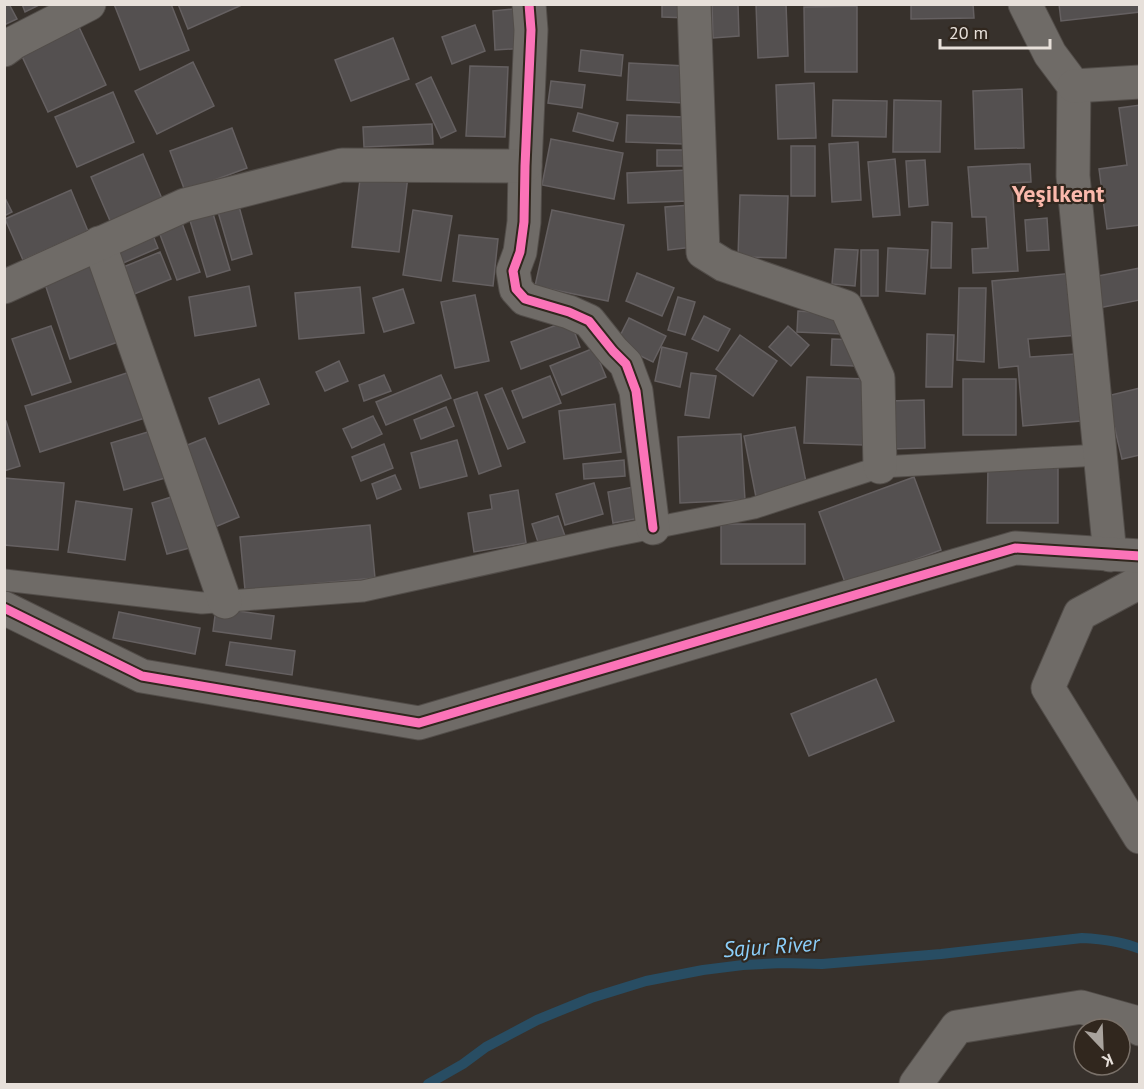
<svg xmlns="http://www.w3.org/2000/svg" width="1144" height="1089" font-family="'PT Sans',sans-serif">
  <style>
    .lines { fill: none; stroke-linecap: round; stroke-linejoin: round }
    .stream { stroke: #284d63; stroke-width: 10 }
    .building { fill: #545050; stroke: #656061; stroke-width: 1.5 }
    .lane-casing { stroke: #524d49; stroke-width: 23 }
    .street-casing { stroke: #524d49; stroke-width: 35 }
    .secondary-casing { stroke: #524d49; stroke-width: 35 }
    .lane { stroke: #6f6b67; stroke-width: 21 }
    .street { stroke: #6f6b67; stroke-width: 33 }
    .secondary { stroke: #6f6b67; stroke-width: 33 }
    .cycleway-casing { stroke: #31271e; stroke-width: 13 }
    .cycleway { stroke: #fb73b8; stroke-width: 9 }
    .labels { text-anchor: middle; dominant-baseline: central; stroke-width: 4.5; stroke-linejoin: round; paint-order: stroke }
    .water-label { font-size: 22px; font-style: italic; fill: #8bcef9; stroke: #31271e }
    .quarter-label { font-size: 24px; font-weight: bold; fill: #fbb9ac; stroke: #31271e }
  </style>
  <rect width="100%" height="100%" fill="#37312c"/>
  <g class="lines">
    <path class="stream" d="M428,1084L463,1064L486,1047L537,1020L591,998L646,981L703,970L743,965L782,963L822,964L941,954L1082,938C1102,939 1121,941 1140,949"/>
  </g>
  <g class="building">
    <polygon points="4,4 9,4 17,19 4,25"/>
    <polygon points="22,4 41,4 25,12"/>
    <polygon points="114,4 171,4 189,50 140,70"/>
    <polygon points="178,4 244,4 188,29"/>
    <polygon points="662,4 688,4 688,18 662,17"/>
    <polygon points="712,4 738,4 739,36 713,38"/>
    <polygon points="756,4 786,4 788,56 758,58"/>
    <polygon points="911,4 973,4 974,18 911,19"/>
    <polygon points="1059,4 1140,4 1140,12 1061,21"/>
    <polygon points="857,6 857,72 805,72 804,7"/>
    <polygon points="524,8 527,48 495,50 493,11"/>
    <polygon points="475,25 485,51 452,64 442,37"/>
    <polygon points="79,27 106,85 48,112 21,54"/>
    <polygon points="393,38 409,79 351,101 335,60"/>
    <polygon points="581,50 623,55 621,76 579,71"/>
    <polygon points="193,62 214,106 157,134 135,91"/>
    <polygon points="629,63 686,66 684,103 627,100"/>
    <polygon points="470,66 508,67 505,137 466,136"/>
    <polygon points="431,77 456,131 441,138 416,84"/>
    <polygon points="551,81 585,85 582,108 548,103"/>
    <polygon points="814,83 816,138 778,139 776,85"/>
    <polygon points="1022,89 1024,148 975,149 973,91"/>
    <polygon points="113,92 134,142 77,167 55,117"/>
    <polygon points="833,100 887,101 886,137 832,136"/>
    <polygon points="894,100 941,101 940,152 893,152"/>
    <polygon points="1140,105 1140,225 1107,229 1099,169 1127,165 1119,108"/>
    <polygon points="578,113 618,123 613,141 573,131"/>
    <polygon points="627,115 685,117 683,144 626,142"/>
    <polygon points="432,124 433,144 364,147 363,127"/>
    <polygon points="232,128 247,168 185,191 170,151"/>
    <polygon points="551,139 623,153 614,199 542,185"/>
    <polygon points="858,142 861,200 832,202 829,144"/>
    <rect x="791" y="146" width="24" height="50"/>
    <rect x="657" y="150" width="30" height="16"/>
    <polygon points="143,154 163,201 111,223 91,177"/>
    <polygon points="895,159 900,215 873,217 868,162"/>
    <polygon points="925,160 928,205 909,207 906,161"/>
    <polygon points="1021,164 1030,164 1031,182 1012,183 1018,271 973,273 972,249 988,248 986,217 972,217 968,167"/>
    <polygon points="687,170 689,201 628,203 627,173"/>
    <polygon points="361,171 408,176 399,252 352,247"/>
    <polygon points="71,190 88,231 23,260 5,219"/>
    <polygon points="740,195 788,196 786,258 738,257"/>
    <polygon points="4,196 12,212 4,216"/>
    <polygon points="237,199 252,254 232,260 216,205"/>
    <polygon points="690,205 693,247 668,250 665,207"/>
    <polygon points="211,207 230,270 207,277 188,214"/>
    <polygon points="413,210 452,216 441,281 403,275"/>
    <polygon points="552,210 624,225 608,301 535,286"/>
    <polygon points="179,215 200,272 177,280 156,224"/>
    <polygon points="1047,218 1049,250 1027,251 1025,220"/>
    <polygon points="932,222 952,223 951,268 931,268"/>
    <polygon points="150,228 158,248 114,267 106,247"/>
    <polygon points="459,235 498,239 493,286 453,281"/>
    <polygon points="888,248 928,250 925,294 886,291"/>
    <polygon points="835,249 858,250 855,286 832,284"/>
    <rect x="861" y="250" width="17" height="46"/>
    <polygon points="160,252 171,279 127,297 116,270"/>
    <polygon points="91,261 118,342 70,359 43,278"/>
    <polygon points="1140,268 1140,300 1093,309 1087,278"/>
    <polygon points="637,273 674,288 662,316 626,301"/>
    <polygon points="1074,273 1079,335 1028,339 1030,357 1075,354 1081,421 1023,426 1018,366 999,368 992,281"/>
    <polygon points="249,286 256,326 195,336 189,297"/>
    <polygon points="360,287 364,333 299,339 295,293"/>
    <polygon points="959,288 986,288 984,362 957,360"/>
    <polygon points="403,289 414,323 384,332 373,298"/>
    <polygon points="475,295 489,361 455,368 441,302"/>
    <polygon points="678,297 695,302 685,335 668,330"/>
    <polygon points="798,311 842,314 841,334 797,332"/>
    <polygon points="704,316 730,329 718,351 692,339"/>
    <polygon points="629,318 666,336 653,362 616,344"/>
    <polygon points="570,320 580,347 521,369 511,342"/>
    <polygon points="51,326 71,382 32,395 12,339"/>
    <polygon points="788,326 809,345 791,366 769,347"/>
    <polygon points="927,334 954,335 952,387 926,387"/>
    <polygon points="740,335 777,361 753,396 716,369"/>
    <polygon points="832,339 857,340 855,366 831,365"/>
    <polygon points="662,347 687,353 680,387 655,381"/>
    <polygon points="594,348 606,377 562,395 550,366"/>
    <polygon points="339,361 348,381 325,391 316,372"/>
    <polygon points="136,370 151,416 40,452 25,406"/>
    <polygon points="691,373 716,376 709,418 685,415"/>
    <polygon points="384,375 391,391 364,401 359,385"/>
    <polygon points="441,375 451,398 386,425 376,402"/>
    <polygon points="550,376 561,403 523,418 512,391"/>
    <polygon points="807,377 867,379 864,445 804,443"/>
    <polygon points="259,379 269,404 219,424 209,398"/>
    <rect x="963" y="379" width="53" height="56"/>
    <polygon points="502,388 525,442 508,449 485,395"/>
    <polygon points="1140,388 1140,455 1122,459 1107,396"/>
    <polygon points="477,392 501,466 479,474 454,400"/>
    <polygon points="924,400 925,448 891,449 889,401"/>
    <polygon points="615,404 621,452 564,459 559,411"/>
    <polygon points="446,407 454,426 421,439 414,420"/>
    <polygon points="373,416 382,434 352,448 343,429"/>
    <polygon points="6,421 20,466 4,471 4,422"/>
    <polygon points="795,427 807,487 756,497 744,436"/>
    <polygon points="158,429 172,476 124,490 111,443"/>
    <polygon points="741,434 745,500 680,503 678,437"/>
    <polygon points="205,438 239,517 215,527 180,448"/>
    <polygon points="457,440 467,476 420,488 411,453"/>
    <polygon points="384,444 393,468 361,481 352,457"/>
    <polygon points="624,460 625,476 584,479 583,464"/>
    <polygon points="988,467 1058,467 1058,523 987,523"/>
    <polygon points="395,475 401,489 377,499 372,484"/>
    <polygon points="914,477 941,550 846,585 819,512"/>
    <polygon points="4,478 64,483 58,550 4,545"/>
    <polygon points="594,483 603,514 565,525 556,494"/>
    <polygon points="634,487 640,518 613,523 608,492"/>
    <polygon points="518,490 526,543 474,552 468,513 492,509 490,495"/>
    <polygon points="181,494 197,546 167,554 152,503"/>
    <polygon points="76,501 132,509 125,560 68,552"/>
    <polygon points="558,516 566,539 540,548 532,524"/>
    <rect x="721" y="524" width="84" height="40"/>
    <polygon points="370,525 375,578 245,590 240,537"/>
    <polygon points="216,608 274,616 271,639 213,631"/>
    <polygon points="119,612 200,628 195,654 113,638"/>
    <polygon points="230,642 295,651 292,675 226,665"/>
    <polygon points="876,679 894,721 809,756 791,714"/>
  </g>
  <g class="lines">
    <g class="lane-casing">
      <polyline id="lane" points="4,580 202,603 363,591 608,537 754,508 880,467 1100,455"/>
    </g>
    <g class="street-casing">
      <g id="street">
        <polyline points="529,4 531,30 525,166 524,222 520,252 513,271 516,289 525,299 569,312 589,321 613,351 626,364 636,391 653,528"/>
        <polyline points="694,4 703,252 724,265 846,307 878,378 880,467"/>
        <polyline points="1025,4 1050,54 1074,86 1073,176 1110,555"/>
        <polyline points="1074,86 1140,82"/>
        <polyline points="99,243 225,602"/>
        <polyline points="4,287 185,205 342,165 525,166"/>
        <polyline points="1140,582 1080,614 1048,688 1140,837"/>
        <polyline points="4,608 142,676 419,723 1015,548 1140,556"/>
        <polyline points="916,1084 957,1027 1081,1007 1138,1023 1140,1029"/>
      </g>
    </g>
    <g class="secondary-casing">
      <polyline id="secondary" points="4,50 15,42 89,4"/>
    </g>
    <use href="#lane" class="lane"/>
    <use href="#street" class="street"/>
    <use href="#secondary" class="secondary"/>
    <g class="cycleway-casing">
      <g id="cycleway">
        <polyline points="529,4 531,30 525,166 524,222 520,252 513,271 516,289 525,299 569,312 589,321 613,351 626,364 636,391 653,528"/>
        <polyline points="4,608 142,676 419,723 1015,548 1140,556"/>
      </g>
    </g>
    <use href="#cycleway" class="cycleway"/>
  </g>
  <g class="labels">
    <g class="water-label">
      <text transform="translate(771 946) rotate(-4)">Sajur River</text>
    </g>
    <g class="quarter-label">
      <text x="1058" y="193">Yeşilkent</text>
    </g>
  </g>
  <rect width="1144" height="1089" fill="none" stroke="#e7e0da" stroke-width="12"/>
  <g transform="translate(1102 1047) rotate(157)"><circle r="28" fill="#31271e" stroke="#7a7169" stroke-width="1.5"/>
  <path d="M0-4.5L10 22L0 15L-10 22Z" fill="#a9a39d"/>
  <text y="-9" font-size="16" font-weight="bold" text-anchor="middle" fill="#e7e0da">K</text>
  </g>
  <path d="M940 39v9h110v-9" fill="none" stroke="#e7e0da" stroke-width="3"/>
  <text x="949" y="39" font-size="18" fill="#e7e0da" stroke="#31271e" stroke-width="4.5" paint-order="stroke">20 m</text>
</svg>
